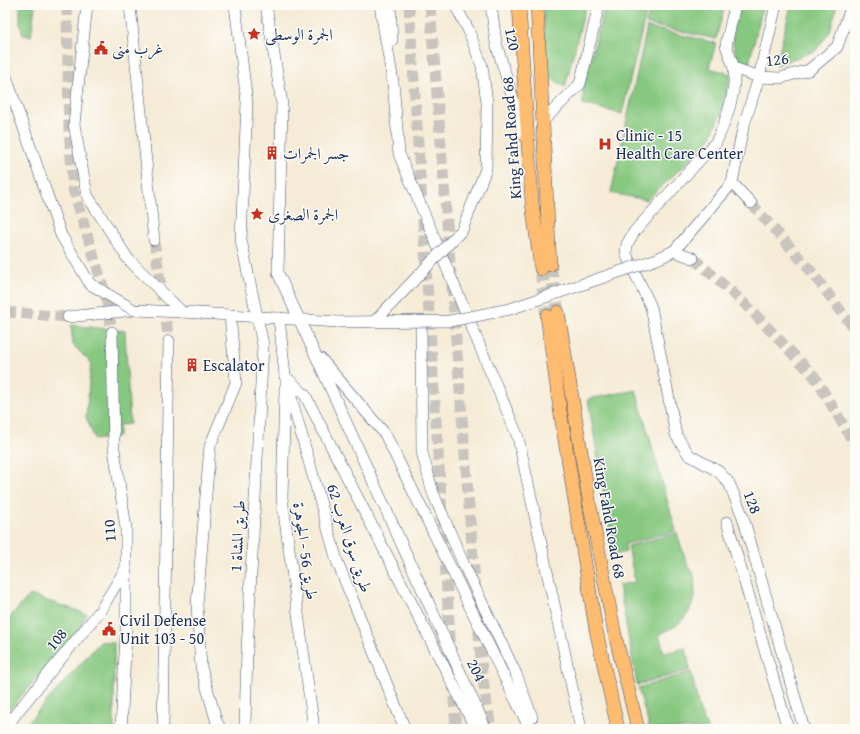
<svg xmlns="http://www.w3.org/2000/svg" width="860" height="734" font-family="'Gentium Book Plus',Amiri,serif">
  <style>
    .green { fill: #87c880; stroke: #517c6f }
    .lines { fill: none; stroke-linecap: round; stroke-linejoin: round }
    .minor-tunnel { stroke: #c9c5be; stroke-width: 11; stroke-dasharray: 11 5.5; stroke-linecap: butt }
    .major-tunnel { stroke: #c9c5be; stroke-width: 13; stroke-dasharray: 13 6; stroke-linecap: butt }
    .minor-casing { stroke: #3c4b70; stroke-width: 12 }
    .major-casing { stroke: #3c4b70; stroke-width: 14 }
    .minor { stroke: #fff; stroke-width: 11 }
    .major { stroke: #fdbc6f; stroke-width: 13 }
    .minor-bridge-casing { stroke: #3c4b70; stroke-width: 12; stroke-linecap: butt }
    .minor-bridge { stroke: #fff; stroke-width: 11 }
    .labels { text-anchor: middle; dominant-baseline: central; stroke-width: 3; stroke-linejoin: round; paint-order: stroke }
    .poi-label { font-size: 16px; fill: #1b2f5e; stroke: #fdfcf7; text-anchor: start }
    .street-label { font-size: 16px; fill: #1b2f5e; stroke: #fdfcf7 }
  </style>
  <rect width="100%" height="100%" fill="#fdfcf7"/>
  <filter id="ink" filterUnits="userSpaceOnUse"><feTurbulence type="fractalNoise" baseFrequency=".025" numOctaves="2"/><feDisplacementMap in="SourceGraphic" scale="8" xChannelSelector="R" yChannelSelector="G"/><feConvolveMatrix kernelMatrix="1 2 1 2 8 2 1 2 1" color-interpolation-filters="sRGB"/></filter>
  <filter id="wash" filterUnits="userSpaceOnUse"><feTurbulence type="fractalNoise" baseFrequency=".012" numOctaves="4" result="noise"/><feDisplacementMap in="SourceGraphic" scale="16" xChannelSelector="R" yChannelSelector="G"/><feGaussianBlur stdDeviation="0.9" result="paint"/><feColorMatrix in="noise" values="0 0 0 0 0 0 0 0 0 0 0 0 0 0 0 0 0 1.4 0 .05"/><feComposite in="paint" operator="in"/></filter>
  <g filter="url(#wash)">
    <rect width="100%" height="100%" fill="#f5ebd6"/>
    <g class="green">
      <polygon points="20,5 35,5 31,36 23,35 20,23"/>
      <polygon points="543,5 586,5 565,87 553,79 547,74"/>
      <polygon points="605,5 648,5 622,114 583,104 583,88"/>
      <polygon points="651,5 725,5 716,39 646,24"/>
      <path d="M740,5H763L749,64L740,61C727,38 734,29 740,5Z"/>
      <polygon points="791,5 837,5 830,32 815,51 776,65"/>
      <polygon points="647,27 716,43 709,68 731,74 723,108 708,143 647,200 611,193"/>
      <polygon points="71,325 125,331 130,424 119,425 119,436 95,440 86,417 91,363 73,345"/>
      <polygon points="636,390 676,531 625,544 626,552 614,555 588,399"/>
      <polygon points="677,533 688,567 694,574 695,597 688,614 676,626 659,634 664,653 686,648 690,670 637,685 619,585 635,582 628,546"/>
      <polygon points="30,595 87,614 78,631 5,715 5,620 8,619"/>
      <polygon points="101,641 114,643 114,729 24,729 28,722"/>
      <polygon points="691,672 700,712 708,729 650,729 638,688"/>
    </g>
  </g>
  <g filter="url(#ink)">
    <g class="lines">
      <g class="minor-tunnel">
        <polyline points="67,5 69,128 73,189 106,296 112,332"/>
        <polyline points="409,5 456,729"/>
        <polyline points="430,5 482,673 491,729"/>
        <polyline points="751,203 811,271 855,330"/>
        <polyline points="154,240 169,341"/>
        <polyline points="693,258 743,302 815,377 855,445"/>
        <polyline points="5,312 68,317"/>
      </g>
      <g class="major-tunnel">
        <polyline points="550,265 558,312"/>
        <polyline points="541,269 547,316"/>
      </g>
      <g class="minor-casing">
        <g id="minor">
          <polyline points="130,5 154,240"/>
          <polyline points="235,5 247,103 241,240 263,345 247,651 245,724 246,729"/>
          <polyline points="266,5 282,104 278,273 486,729"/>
          <polyline points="380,5 393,82 399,154 518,437 581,729"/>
          <polyline points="390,5 392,40"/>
          <polyline points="491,5 496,43 524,135"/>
          <polyline points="735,5 726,45 734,68 759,77 780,78 809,70 837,47 852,5"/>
          <path d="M734,68C736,93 727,119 716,142L634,232L627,244L626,254L651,307L676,435L689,455L718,471L729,483L743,517L804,729"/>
          <polyline points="542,122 580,84 599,5"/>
          <polyline points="732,183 751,203"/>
          <polyline points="674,251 693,258"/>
          <polyline points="657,259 674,251 732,183 743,128 759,77 776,5"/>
          <polyline points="182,312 338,322"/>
          <polyline points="68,317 134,310"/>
          <polyline points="279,318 285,376 305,395 476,729"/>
          <polyline points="421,322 422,452 433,493 464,565 516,674 532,717"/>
          <polyline points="112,332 114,449 126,528 126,634 121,729"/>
          <polyline points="321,359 385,434 530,729"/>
          <polyline points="285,376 337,561 405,729"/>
          <polyline points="285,388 282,498 314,729"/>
          <polyline points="727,522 788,729"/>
          <polyline points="5,729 18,711 100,611 126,568"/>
          <polyline points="163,729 169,341"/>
          <polyline points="221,729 217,723 201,667 197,605 210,446 236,383 230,315"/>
        </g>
      </g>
      <g class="major-casing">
        <g id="major">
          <polyline points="519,5 532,203 541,269"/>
          <polyline points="537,5 550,265"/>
          <polyline points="558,312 590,506 615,635 638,729"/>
          <polyline points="547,316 560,410 596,630 618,729"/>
        </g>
      </g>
      <use href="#minor" class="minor"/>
      <use href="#major" class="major"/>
      <g class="minor-bridge-casing">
        <g id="minor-bridge">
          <polyline points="87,5 74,124 87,195 128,259 182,312"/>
          <polyline points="5,74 61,235 90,284 134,310 182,312"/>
          <polyline points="338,322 450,321 510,309 657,259"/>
          <polyline points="374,322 462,230 486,169 487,103 482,66 468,29 455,5"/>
        </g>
      </g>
      <use href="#minor-bridge" class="minor-bridge"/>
    </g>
  </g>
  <defs>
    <g id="sight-bare" transform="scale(1.08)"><path d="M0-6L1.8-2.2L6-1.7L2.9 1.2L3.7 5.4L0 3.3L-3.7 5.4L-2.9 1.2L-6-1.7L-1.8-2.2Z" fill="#c8321e" stroke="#fdfcf7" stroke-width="2.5" paint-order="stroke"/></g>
    <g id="civic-bare" transform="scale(1.08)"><path d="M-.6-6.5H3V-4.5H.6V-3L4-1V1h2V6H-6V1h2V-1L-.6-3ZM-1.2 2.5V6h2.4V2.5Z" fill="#c8321e" stroke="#fdfcf7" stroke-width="2.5" paint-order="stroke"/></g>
    <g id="hospital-bare" transform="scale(1.08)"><path d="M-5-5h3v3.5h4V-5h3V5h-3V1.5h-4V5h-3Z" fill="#c8321e" stroke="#fdfcf7" stroke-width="2.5" paint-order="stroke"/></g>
    <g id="building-bare" transform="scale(1.08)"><path d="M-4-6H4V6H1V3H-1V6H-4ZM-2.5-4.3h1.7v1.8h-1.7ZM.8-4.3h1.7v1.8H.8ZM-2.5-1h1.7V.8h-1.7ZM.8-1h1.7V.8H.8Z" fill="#c8321e" stroke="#fdfcf7" stroke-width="2.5" paint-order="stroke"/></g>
  </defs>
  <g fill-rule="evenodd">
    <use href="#sight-bare" x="254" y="34"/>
    <use href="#civic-bare" x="101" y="48"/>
    <use href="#hospital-bare" x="605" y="144"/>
    <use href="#building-bare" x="272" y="153"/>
    <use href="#sight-bare" x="257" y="214"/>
    <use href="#building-bare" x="192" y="365"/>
    <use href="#civic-bare" x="109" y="629"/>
  </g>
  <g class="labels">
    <g class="poi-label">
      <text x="265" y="34">الجمرة الوسطى</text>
      <text x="112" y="48">غرب منى</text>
      <text x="616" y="135">Clinic - 15<tspan x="616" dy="18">Health Care Center</tspan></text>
      <text x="283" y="153">جسر الجمرات</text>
      <text x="268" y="214">الجمرة الصغرى</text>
      <text x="203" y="365">Escalator</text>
      <text x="120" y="620">Civil Defense<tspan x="120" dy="18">Unit 103 - 50</tspan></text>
    </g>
    <g class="street-label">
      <text transform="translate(513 39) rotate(78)">120</text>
      <text transform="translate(777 59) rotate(-6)">126</text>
      <text transform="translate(511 138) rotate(-94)">King Fahd Road 68</text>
      <text transform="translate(753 502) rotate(69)">128</text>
      <text transform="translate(610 518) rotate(80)">King Fahd Road 68</text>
      <text transform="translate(109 531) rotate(-94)">110</text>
      <text transform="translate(237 536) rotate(-87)">طريق المشاة 1</text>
      <text transform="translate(350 538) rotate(72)">طريق سوق العرب 62</text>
      <text transform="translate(306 551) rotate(82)">طريق 56 - الجوهرة</text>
      <text transform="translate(56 639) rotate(-50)">108</text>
      <text transform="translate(477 670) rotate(64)">204</text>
    </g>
  </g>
  <rect width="860" height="734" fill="none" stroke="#fdfcf7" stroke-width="20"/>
</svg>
